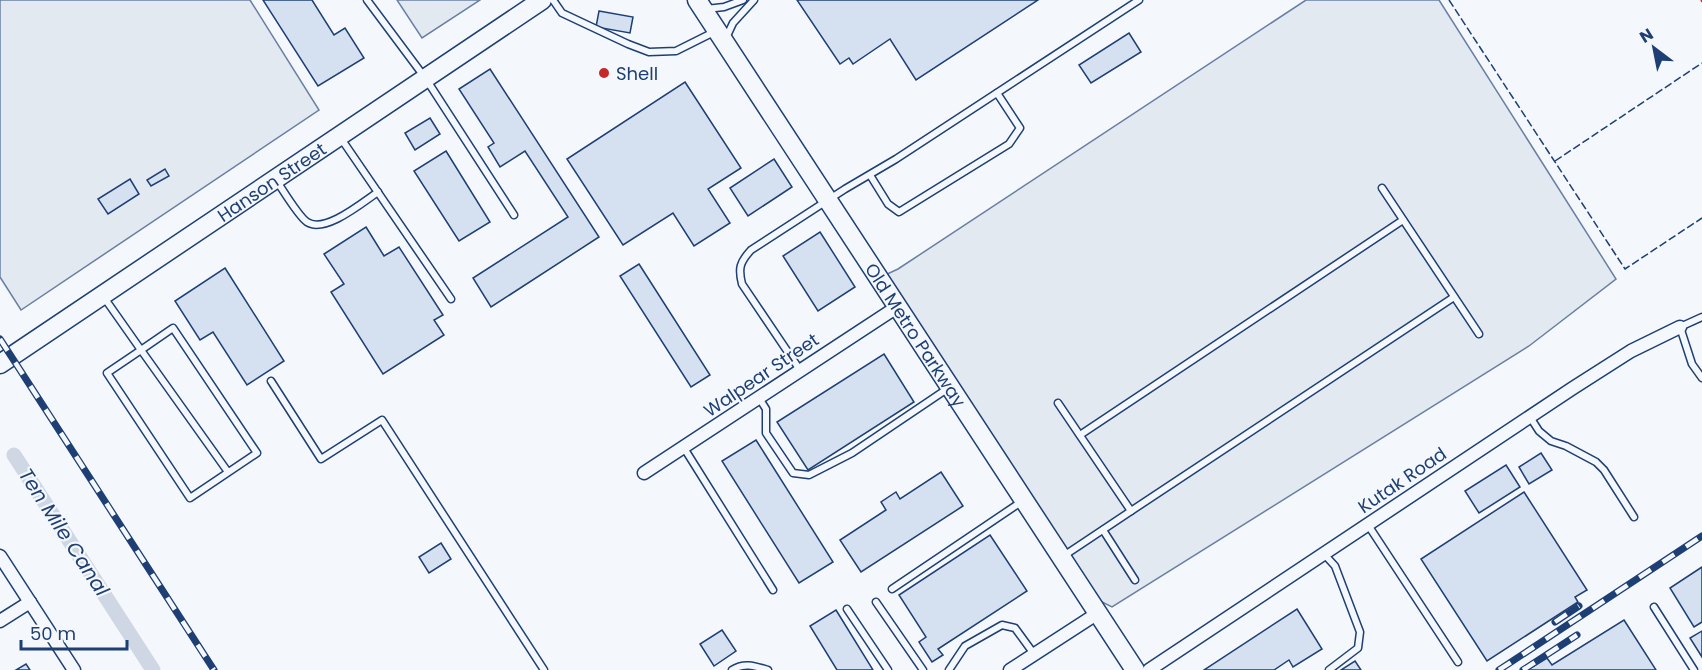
<svg xmlns="http://www.w3.org/2000/svg" width="1702" height="670" font-family="Poppins,sans-serif">
  <style>
    .green { fill: #e3e9f0; stroke: #687fa3; stroke-width: 1.5 }
    .lines { fill: none; stroke-linecap: round; stroke-linejoin: round }
    .canal { stroke: #cfd7e4; stroke-width: 15 }
    .building { fill: #d5e0f0; stroke: #1d3f73; stroke-width: 1.5 }
    .lane-casing { stroke: #1d3f73; stroke-width: 9 }
    .street-casing { stroke: #1d3f73; stroke-width: 15 }
    .secondary-casing { stroke: #1d3f73; stroke-width: 21 }
    .lane { stroke: #f4f7fb; stroke-width: 6 }
    .street { stroke: #f4f7fb; stroke-width: 12 }
    .secondary { stroke: #f4f7fb; stroke-width: 18 }
    .rail-casing { stroke: #1d3f73; stroke-width: 7 }
    .rail { stroke: #f4f7fb; stroke-width: 4.5; stroke-dasharray: 14; stroke-linecap: butt }
    .fence { stroke: #1d3f73; stroke-width: 1.5; stroke-dasharray: 8 3; stroke-linecap: butt }
    .power { stroke: #c62828; stroke-width: 1.5; stroke-dasharray: 21 4.5 3 4.5; stroke-linecap: butt }
    .poi-dot { fill: #c62828; stroke: #f4f7fb; stroke-width: 2 }
    .labels { text-anchor: middle; dominant-baseline: central; stroke-width: 4.5; stroke-linejoin: round; paint-order: stroke }
    .poi-label { font-size: 18px; fill: #1d3f73; stroke: #f4f7fb; text-anchor: start }
    .street-label { font-size: 18px; fill: #1d3f73; stroke: #f4f7fb }
    .water-label { font-size: 20px; font-style: italic; fill: #1d3f73; stroke: #f4f7fb }
  </style>
  <rect width="100%" height="100%" fill="#f4f7fb"/>
  <g class="green">
    <polygon points="0,0 250,0 319,110 21,310 0,277"/>
    <polygon points="397,0 480,0 422,38"/>
    <polygon points="1306,0 1439,0 1616,279 1529,346 1112,607 1100,601 885,275 898,269"/>
  </g>
  <g class="lines">
    <polyline class="canal" points="14,455 153,670"/>
  </g>
  <g class="building">
    <polygon points="263,0 312,0 334,35 345,28 364,58 318,86"/>
    <polygon points="797,0 1038,0 916,80 890,39 853,64 849,58 840,64"/>
    <polygon points="599,11 633,17 630,33 596,27"/>
    <polygon points="1129,33 1141,52 1091,83 1079,65"/>
    <polygon points="490,69 599,237 491,307 473,278 568,217 525,151 500,167 488,147 494,143 459,89"/>
    <polygon points="685,82 741,168 708,189 730,223 694,246 673,213 623,245 567,159"/>
    <polygon points="430,118 440,134 415,150 405,133"/>
    <polygon points="446,151 490,222 459,241 414,171"/>
    <polygon points="774,159 792,187 748,216 730,188"/>
    <polygon points="165,169 169,176 151,186 147,180"/>
    <polygon points="130,179 139,194 108,214 98,199"/>
    <polygon points="366,227 384,256 399,247 443,315 434,320 444,335 383,374 331,292 344,284 324,254"/>
    <polygon points="820,232 855,287 818,311 783,256"/>
    <polygon points="639,264 710,375 691,387 620,276"/>
    <polygon points="225,268 284,361 247,385 213,332 200,340 175,301"/>
    <polygon points="884,354 914,402 808,470 777,422"/>
    <polygon points="756,440 833,562 799,583 722,461"/>
    <polygon points="1541,453 1552,470 1529,484 1519,467"/>
    <polygon points="1506,465 1520,487 1479,513 1465,491"/>
    <polygon points="941,472 963,506 861,572 840,540 886,510 881,502 896,492 900,499"/>
    <polygon points="1524,492 1587,590 1575,597 1578,602 1487,661 1421,559"/>
    <polygon points="990,535 1027,591 938,649 943,655 932,662 919,642 926,637 899,595"/>
    <polygon points="441,543 451,559 429,573 419,557"/>
    <polygon points="1702,567 1702,622 1694,627 1670,588"/>
    <polygon points="1297,609 1322,649 1293,667 1289,660 1274,670 1204,670"/>
    <polygon points="836,610 873,670 837,670 810,626"/>
    <polygon points="1624,620 1656,670 1527,670 1547,658 1552,665"/>
    <polygon points="722,630 736,651 714,666 700,644"/>
    <polygon points="1702,631 1702,657 1690,638"/>
    <polygon points="1355,661 1361,670 1341,670"/>
    <polygon points="26,664 30,670 16,670"/>
  </g>
  <g class="lines">
    <g class="lane-casing">
      <g id="lane">
        <polyline points="367,0 426,79 514,215"/>
        <polyline points="553,0 562,13 628,44 649,52 676,51 714,32"/>
        <polyline points="706,9 724,7 743,0"/>
        <polyline points="726,38 733,23 754,0"/>
        <polyline points="340,137 451,299"/>
        <polyline points="870,175 888,204 899,212 1009,144 1020,128 997,93"/>
        <path d="M276,180C283,190 298,216 307,222C325,234 363,202 378,192"/>
        <polyline points="1382,188 1479,334"/>
        <polyline points="103,296 141,350 107,373 190,498 257,453 173,328 141,350 228,472"/>
        <polyline points="1702,317 1680,327 1692,364 1702,378"/>
        <path d="M800,370L742,284C738,268 740,262 751,250L845,189L896,159L1139,0"/>
        <polyline points="271,381 321,459 382,420 544,670"/>
        <polyline points="759,398 766,409 766,433 793,473 809,475 852,453 947,389"/>
        <polyline points="1058,403 1131,511 1062,557"/>
        <polyline points="1530,417 1539,431 1551,441 1566,446 1596,462 1604,470 1634,517"/>
        <polyline points="1080,435 1403,220"/>
        <polyline points="684,448 773,590"/>
        <polyline points="1131,511 1454,297"/>
        <polyline points="1368,525 1458,662"/>
        <polyline points="1103,530 1135,580"/>
        <polyline points="1324,554 1335,566 1360,632 1358,648 1329,670"/>
        <polyline points="892,589 1021,502"/>
        <polyline points="876,602 923,670"/>
        <polyline points="1654,607 1694,670"/>
        <polyline points="847,609 888,670"/>
        <path d="M732,670C744,662 755,666 768,670"/>
        <polyline points="949,670 965,646 1002,625 1015,628 1034,654"/>
      </g>
    </g>
    <g class="street-casing">
      <g id="street">
        <polyline points="644,473 897,307"/>
        <polyline points="0,556 74,670"/>
        <polyline points="0,621 30,602"/>
        <polyline points="1010,670 1098,613"/>
        <polyline points="1149,670 1573,388 1631,351 1680,327"/>
      </g>
    </g>
    <g class="secondary-casing">
      <g id="secondary">
        <path id="s1" d="M697,0L1135,670"/>
        <path id="s2" d="M0,364L542,0"/>
      </g>
    </g>
    <use href="#lane" class="lane"/>
    <use href="#street" class="street"/>
    <use href="#secondary" class="secondary"/>
    <g class="rail-casing">
      <g id="rail">
        <polyline points="0,339 214,670"/>
        <polyline points="1555,622 1579,606"/>
        <polyline points="1499,670 1702,536"/>
        <polyline points="1523,670 1577,635"/>
      </g>
    </g>
    <use href="#rail" class="rail"/>
    <g class="fence">
      <polyline points="1449,0 1625,269 1702,218"/>
      <polyline points="1555,161 1702,63"/>
    </g>
    <polyline class="power" points="1701,0 1702,2"/>
  </g>
  <circle class="poi-dot" cx="604" cy="73" r="6"/>
  <g class="labels">
    <g class="poi-label">
      <text x="616" y="73">Shell</text>
    </g>
    <g class="street-label">
      <text stroke="none"><textPath href="#s2" startOffset="327">Hanson Street</textPath></text>
      <text stroke="none"><textPath href="#s1" startOffset="400">Old Metro Parkway</textPath></text>
      <text transform="translate(761 375) rotate(-34)">Walpear Street</text>
      <text transform="translate(1402 480) rotate(-34)">Kutak Road</text>
    </g>
    <g class="water-label">
      <text transform="translate(64 532) rotate(57)">Ten Mile Canal</text>
    </g>
  </g>
  <g transform="translate(1654 48) rotate(328)" stroke="#f4f7fb" stroke-width="4.5" paint-order="stroke">
  <path d="M0-4.5L10 22L0 15L-10 22Z" fill="#1d3f73"/>
  <text y="-9" font-size="16" font-weight="bold" text-anchor="middle" fill="#1d3f73">N</text>
  </g>
  <path d="M21 640v9h106v-9" fill="none" stroke="#1d3f73" stroke-width="3"/>
  <text x="30" y="640" font-size="18" fill="#1d3f73" stroke="#f4f7fb" stroke-width="4.5" paint-order="stroke">50 m</text>
</svg>
